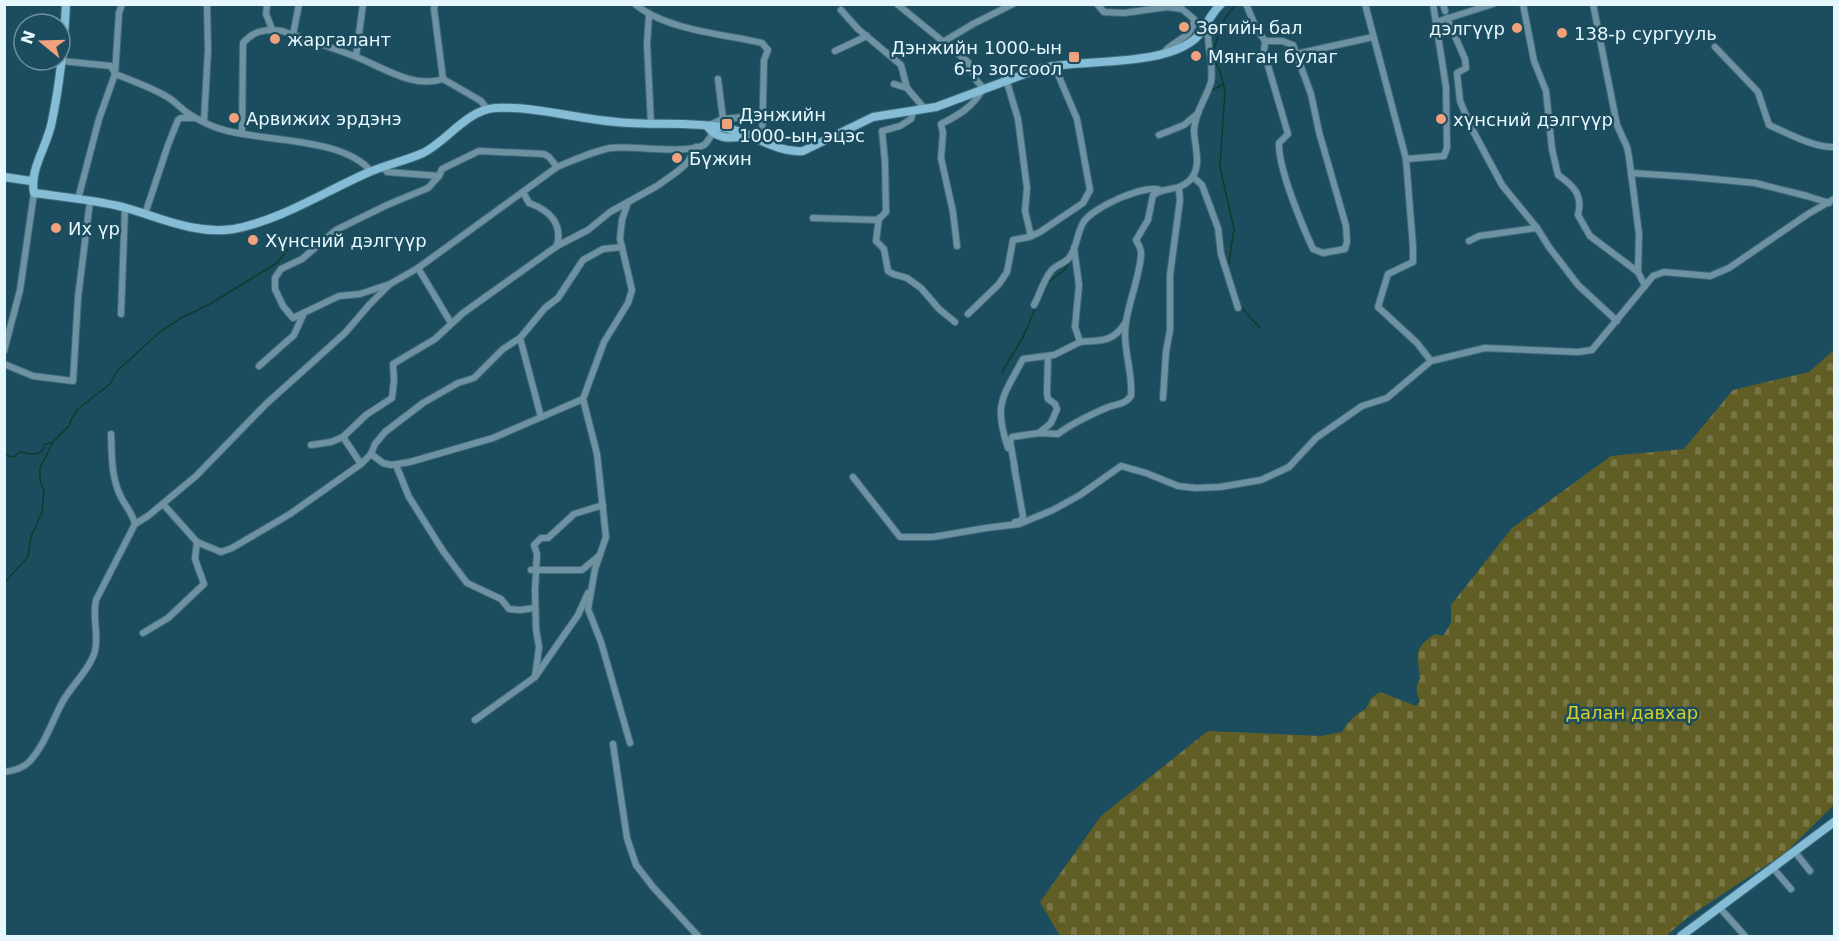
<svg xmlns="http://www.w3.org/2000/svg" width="1839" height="941" font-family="'DejaVu Sans',sans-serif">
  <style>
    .cemetery { fill: url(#cemetery-stones) }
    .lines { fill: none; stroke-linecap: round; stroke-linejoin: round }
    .stream { stroke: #103b2c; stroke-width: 1.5 }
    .street-casing { stroke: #406c7c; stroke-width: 8 }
    .secondary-casing { stroke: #406c7c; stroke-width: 10 }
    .street { stroke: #6f92a2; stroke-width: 6 }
    .secondary { stroke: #84bdd5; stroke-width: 8 }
    .poi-dot { fill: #f1a17b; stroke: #1c4d5f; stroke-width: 2 }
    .labels { text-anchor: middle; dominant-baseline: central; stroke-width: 5; stroke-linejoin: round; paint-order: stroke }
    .poi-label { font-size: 18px; fill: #e6f7fe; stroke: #1c4d5f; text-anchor: start }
    .park-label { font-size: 18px; fill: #d5cd2b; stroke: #1c4d5f }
  </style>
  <defs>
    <pattern id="cemetery-stones" width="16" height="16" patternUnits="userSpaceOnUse" patternTransform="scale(1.5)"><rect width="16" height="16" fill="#615e25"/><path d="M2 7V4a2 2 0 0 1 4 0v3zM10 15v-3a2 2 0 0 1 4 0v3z" fill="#787646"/></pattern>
  </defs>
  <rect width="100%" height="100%" fill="#1c4d5f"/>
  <path class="cemetery" d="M1834,350V805L1785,853L1688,917L1666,936H1060L1040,902L1101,816L1208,731L1321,736L1342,732C1348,721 1355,715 1366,709L1371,698L1380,692L1416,706L1420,701C1416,693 1415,687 1420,679C1418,655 1412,649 1435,634L1443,636L1451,623V605L1512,528L1611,456L1684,449L1733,390L1809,372Z"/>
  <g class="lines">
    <g class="stream">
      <polyline points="1211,91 1222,85"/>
      <polyline points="1197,131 1199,144"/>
      <polyline points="1228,269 1234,229 1220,167 1225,91 1220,71 1212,57 1215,55 1213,51 1224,20 1236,4"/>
      <polyline points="1047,283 1064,270 1069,262"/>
      <polyline points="1241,307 1260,328"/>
      <polyline points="1002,372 1023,337 1036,307"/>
      <path d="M4,455L14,457L20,452C30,454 37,457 44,449V445L53,442"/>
      <polyline points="4,583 28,557 31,537 42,512 44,491 40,480 40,468 53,442 69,426 72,418 78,409 110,384 117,371 161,331 181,318 210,304 267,269 277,263 289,248"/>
    </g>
    <g class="street-casing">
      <g id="street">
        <path d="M122,4L119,13L115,74C133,81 153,88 169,98C177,103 183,111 191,115C200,121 213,127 224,130C266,142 341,137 371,171"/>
        <polyline points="267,4 266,14 272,29"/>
        <polyline points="435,4 434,9 443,79"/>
        <path d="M635,4C665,30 724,34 762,43L768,50L764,60L762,142"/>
        <path d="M897,4L968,62L976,80L983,88C975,106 957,116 941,124L943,133L941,158L953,212L957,246"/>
        <path d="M1097,4L1104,12L1124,13L1167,7L1182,9L1194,19C1193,37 1177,39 1166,50L1167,52"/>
        <path d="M1246,4L1256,28L1265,41H1282L1293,45L1311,94L1319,132L1346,226L1347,242L1345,249L1323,253L1313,249C1302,225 1278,168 1279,143L1288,134L1264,52L1265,41"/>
        <polyline points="1365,4 1406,159 1413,247 1413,262 1388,274 1378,307 1417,343 1431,361"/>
        <polyline points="1443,4 1445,11"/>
        <path d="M1523,4L1534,61L1546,91L1552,149L1558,175C1574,186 1583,195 1578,215L1590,236L1638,272"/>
        <polyline points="1593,4 1617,125 1627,147 1629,157 1639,234 1638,272 1645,286"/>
        <polyline points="841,10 858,29 901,65 907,88 924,108"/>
        <polyline points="649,15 647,44 651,124"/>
        <polyline points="1447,18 1465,59 1466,68 1457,73 1460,101 1471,127 1502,185 1537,228 1549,247 1578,285 1617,321"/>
        <polyline points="1436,22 1493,4"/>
        <polyline points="293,35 299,4"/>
        <polyline points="943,42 973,24 1013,4"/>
        <path d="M1715,47L1758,92L1769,125C1787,133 1815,148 1834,147"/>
        <polyline points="835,51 867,36"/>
        <polyline points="1296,54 1373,37"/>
        <polyline points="356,56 363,4"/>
        <polyline points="62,61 111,66 115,74 99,119 78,199"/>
        <polyline points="718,79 723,119"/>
        <polyline points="1006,79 1018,119 1027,188 1025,211 1031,236"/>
        <polyline points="894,84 907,88"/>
        <polyline points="204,121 208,50 207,4"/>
        <polyline points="709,125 723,119 764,115"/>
        <path d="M242,134L243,43C254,30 266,29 282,31C306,39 330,47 354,56C381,66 412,89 443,79L481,101L487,109"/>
        <polyline points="1159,135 1184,125 1196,115"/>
        <polyline points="1406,159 1444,156 1447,148 1446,87 1433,4"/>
        <polyline points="383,167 387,172 439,176 442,169 479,151 544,154 549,157 557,167"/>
        <polyline points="1631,173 1692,177 1755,183 1807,196 1829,203"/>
        <polyline points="1193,177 1202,185 1218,228 1221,254 1238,308"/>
        <path d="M523,192L529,203C549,210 563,223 557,246"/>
        <polyline points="628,202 622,220 620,239 632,290 628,303 604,342 583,399 597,454 606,537 595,569 588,609 601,642 630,743"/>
        <polyline points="145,214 168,145 178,120 181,118 194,118"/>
        <polyline points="813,218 878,220 886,212 885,162 882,131 900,126 911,119 914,110"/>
        <polyline points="879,218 876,241 884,249 888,271 893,274 907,278 921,288 939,309 955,322"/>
        <polyline points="1469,241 1479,236 1537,228"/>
        <path d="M1074,248L1079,285L1075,327L1080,342C1103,340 1112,343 1126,322"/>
        <polyline points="418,268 451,323"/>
        <polyline points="387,285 360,294 339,296 293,318 283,306 275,289 275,278 281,269 302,259 336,230 387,205 428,188 439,176"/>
        <path d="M1034,305C1040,294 1043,281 1051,271C1055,265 1064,264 1069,258C1077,248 1077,233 1083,223C1091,208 1144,184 1160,190"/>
        <polyline points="121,314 125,208"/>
        <polyline points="968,314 999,284 1007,272 1013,240 1029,237 1040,232 1083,203 1090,190 1077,119 1054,65"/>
        <polyline points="4,351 20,290 34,193"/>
        <polyline points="4,364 33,376 73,381 78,298 90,201"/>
        <polyline points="259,366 294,335 303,315"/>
        <polyline points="1163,398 1166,352 1170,330 1170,275 1180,200 1179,189"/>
        <polyline points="541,417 520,338 545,308 558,298 583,260 603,249 622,247"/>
        <polyline points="1039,433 1051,423 1057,409 1055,404 1048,399 1047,393 1048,356"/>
        <path d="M111,434C112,455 111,476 120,495C125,506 132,512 135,524"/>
        <polyline points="343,437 361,464 371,454 375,444 385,432 423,403 458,383 474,378 503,349 520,338"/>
        <polyline points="311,445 331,442 343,437 366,415 392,398 394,380 393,364 435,339 463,313 557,246 588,230 610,212 657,186 678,171 688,162 696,147"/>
        <path d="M1008,448C993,403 1003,397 1023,359L1054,355L1080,342"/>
        <polyline points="371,454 383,463 391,465 410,462 493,438 583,399"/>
        <polyline points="396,465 409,497 443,551 467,583 501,599 509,609 520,610 535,608"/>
        <polyline points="1014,466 1023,516 1021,521 1015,522"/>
        <path d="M1015,469L1010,441L1012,437L1039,433L1058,434C1072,423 1090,415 1106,408C1115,404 1125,405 1131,396C1133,370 1122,349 1126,322C1129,301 1141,272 1141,253C1141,248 1138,244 1136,240L1148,220L1153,195C1165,186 1179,192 1190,180C1203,167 1194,145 1194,130C1195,112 1206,99 1211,82C1214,66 1207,47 1208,30L1205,26"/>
        <polyline points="853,477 900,537 933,537 986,528 1019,524 1053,510 1080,495 1121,466 1146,473 1178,486 1196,488 1220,487 1261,480 1289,467 1316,438 1362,406 1387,398 1431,361 1485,348 1578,352 1592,350 1653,276 1664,272 1710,276 1729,268 1808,214 1834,199"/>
        <polyline points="197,542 221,552 232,548 290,514 361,464"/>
        <polyline points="531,570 582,570 600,555"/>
        <polyline points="143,633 168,618 204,584 195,559 197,542 163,504"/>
        <polyline points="535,677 539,647 536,629 535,590 537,554 534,545 541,538 548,538 574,514 603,505"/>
        <polyline points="475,720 535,677 578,615 588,593"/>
        <polyline points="613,744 627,838 636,865 653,887 698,936"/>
        <path d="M4,772C13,771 23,768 29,762C45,745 52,721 63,701C72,685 90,669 95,651C99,635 92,617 96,600L135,524L148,516L196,476L266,404L345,333L369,305L390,284L418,268L557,167C574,160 591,152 610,148C633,145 684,155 704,145C708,142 710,137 712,134"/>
        <polyline points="1795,852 1810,871"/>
        <polyline points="1773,868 1791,889"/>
        <polyline points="1719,907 1745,936"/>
      </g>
    </g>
    <g class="secondary-casing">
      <g id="secondary">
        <path d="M66,4C64,44 60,83 52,121C48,145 29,169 34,193C63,197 94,200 123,207C159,217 195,235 234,229C281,220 324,192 367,173C385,165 405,161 423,153C447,141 467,110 495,108C535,106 577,119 617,122C653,126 690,121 726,128C753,133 775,153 803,151L873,117L936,107L1038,69C1081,58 1162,68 1196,38C1206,28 1210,14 1221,4"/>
        <path d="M707,126C717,139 729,139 744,136"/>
        <polyline points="4,177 31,181"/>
        <polyline points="1681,936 1834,822"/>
      </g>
    </g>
    <use href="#street" class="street"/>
    <use href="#secondary" class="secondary"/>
  </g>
  <g class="poi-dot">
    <circle cx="1184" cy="27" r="6"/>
    <circle cx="1517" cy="28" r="6"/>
    <circle cx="1562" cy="33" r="6"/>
    <circle cx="275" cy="39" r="6"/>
    <circle cx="1196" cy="56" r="6"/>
    <rect x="1068" y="51" width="12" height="12" rx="3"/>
    <circle cx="234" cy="118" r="6"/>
    <circle cx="1441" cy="119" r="6"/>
    <rect x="721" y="118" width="12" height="12" rx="3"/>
    <circle cx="677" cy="158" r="6"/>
    <circle cx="56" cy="228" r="6"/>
    <circle cx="253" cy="240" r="6"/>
  </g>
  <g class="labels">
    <g class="poi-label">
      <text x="1196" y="27">Зөгийн бал</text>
      <text x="1505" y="28" text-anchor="end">дэлгүүр</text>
      <text x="1574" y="33">138-р сургууль</text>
      <text x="287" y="39">жаргалант</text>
      <text x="1062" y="47" text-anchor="end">Дэнжийн 1000-ын<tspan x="1062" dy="21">6-р зогсоол</tspan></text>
      <text x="1208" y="56">Мянган булаг</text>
      <text x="739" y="114">Дэнжийн<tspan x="739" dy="21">1000-ын эцэс</tspan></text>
      <text x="246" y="118">Арвижих эрдэнэ</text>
      <text x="1453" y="119">хүнсний дэлгүүр</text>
      <text x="689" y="158">Бүжин</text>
      <text x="68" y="228">Их үр</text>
      <text x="265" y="240">Хүнсний дэлгүүр</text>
    </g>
    <g class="park-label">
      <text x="1632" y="712">Далан давхар</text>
    </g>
  </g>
  <rect width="1839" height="941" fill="none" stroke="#e6f7fe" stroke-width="12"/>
  <g transform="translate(42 42) rotate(289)"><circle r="28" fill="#1c4d5f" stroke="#6d919f" stroke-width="1.5"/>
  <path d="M0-4.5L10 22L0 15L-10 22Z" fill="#f1a17b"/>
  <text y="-9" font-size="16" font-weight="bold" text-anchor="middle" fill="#e6f7fe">N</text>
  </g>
</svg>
